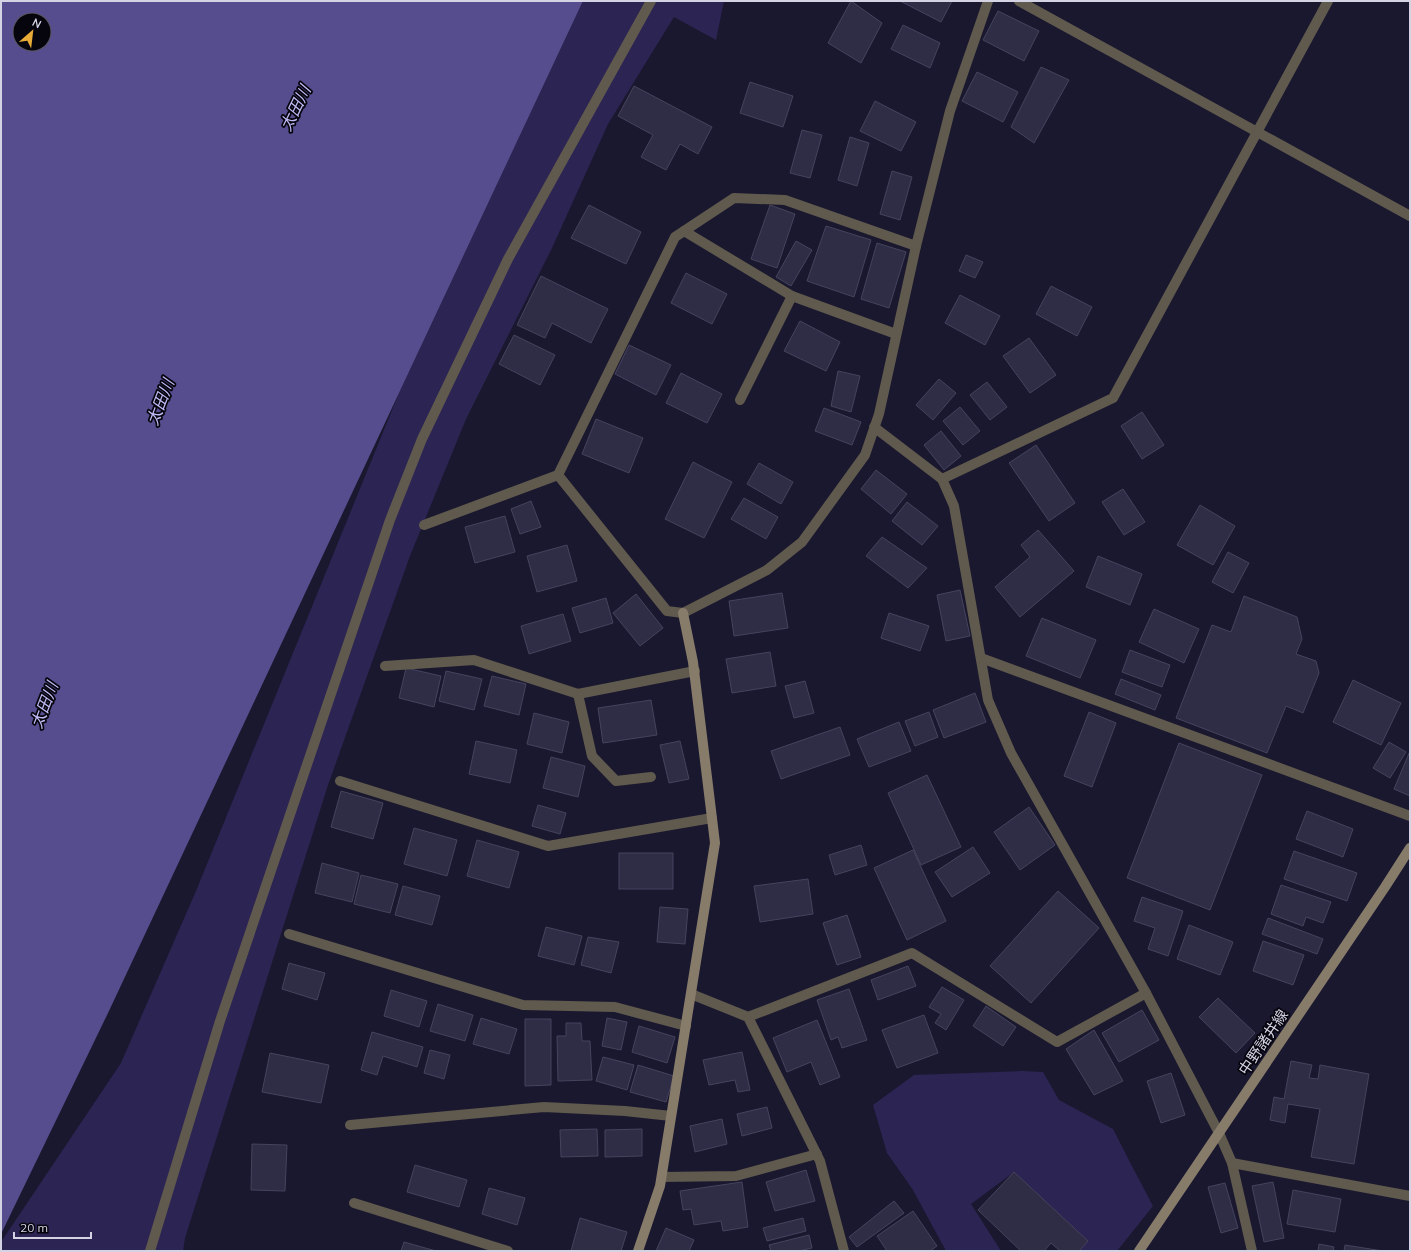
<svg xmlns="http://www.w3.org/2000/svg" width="1411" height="1252" font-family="Mulish,'Noto Sans JP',sans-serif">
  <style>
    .green { fill: #2c2453 }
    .water { fill: #564d8e; fill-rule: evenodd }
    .building { fill: #2f2d46; stroke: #45435d }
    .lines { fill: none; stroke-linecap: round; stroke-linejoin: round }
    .lane { stroke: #60594d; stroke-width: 10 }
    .street { stroke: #60594d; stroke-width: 10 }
    .secondary { stroke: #877b6a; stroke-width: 10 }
    .labels { text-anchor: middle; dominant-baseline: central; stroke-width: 3.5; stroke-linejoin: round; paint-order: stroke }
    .street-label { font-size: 15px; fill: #d3d3e3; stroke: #06050e }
    .water-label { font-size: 16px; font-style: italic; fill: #bfbbf4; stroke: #06050e }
  </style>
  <rect width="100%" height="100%" fill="#1a182f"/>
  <g class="green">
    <polygon points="583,1 724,1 716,40 674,17 608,124 552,248 466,419 410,556 328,785 185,1238 183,1251 1,1251 1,1242 121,1063 196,891 399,393"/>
    <polygon points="1022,1071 1043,1072 1059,1100 1113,1129 1133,1168 1153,1206 1117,1251 1079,1251 1088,1241 1014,1172 971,1204 1001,1251 946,1251 913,1190 887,1153 873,1105 914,1075"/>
  </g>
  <path class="water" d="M1,1H583L108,1013L1,1234ZM20,20H44V44H20Z"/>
  <g class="building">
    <polygon points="851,1 882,23 861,63 828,43"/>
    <polygon points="900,1 952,1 941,22"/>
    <polygon points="998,11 1039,31 1024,61 983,40"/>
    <polygon points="903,25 940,43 930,68 891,49"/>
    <polygon points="1041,67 1069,80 1034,143 1011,127"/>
    <polygon points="977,72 1018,92 1003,122 962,101"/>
    <polygon points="750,82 793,96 783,127 740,113"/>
    <polygon points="634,86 712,127 698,154 680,144 666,170 641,157 653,135 618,116"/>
    <polygon points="875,101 916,122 901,151 860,131"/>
    <polygon points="802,130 822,135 810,178 790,173"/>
    <polygon points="850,137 869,143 857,186 838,180"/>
    <polygon points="892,171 912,177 900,220 880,214"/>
    <polygon points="589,205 641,232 626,264 571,238"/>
    <polygon points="770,205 795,214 777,268 751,259"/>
    <polygon points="826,226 871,240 854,297 807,281"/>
    <polygon points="796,241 812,250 791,286 776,277"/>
    <polygon points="877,243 906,252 889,308 861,299"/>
    <polygon points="966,255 983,262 975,278 959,271"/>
    <polygon points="686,273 727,294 712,324 671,303"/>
    <polygon points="541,276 608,309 591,343 552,323 545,338 517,325"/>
    <polygon points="1051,286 1092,307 1077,336 1036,314"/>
    <polygon points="960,295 1000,316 985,345 945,323"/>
    <polygon points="800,321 840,342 826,371 784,351"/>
    <polygon points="514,335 555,355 540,385 499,364"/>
    <polygon points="1029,338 1056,375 1030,393 1003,356"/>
    <polygon points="629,345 671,365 656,395 615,374"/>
    <polygon points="838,371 860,376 851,412 831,406"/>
    <polygon points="681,373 722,394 707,423 666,403"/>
    <polygon points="939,379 956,393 933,420 916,405"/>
    <polygon points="987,382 1007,407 990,420 970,395"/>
    <polygon points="960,407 980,431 963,445 943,421"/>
    <polygon points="824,408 861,422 852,445 815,431"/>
    <polygon points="1142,412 1164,445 1142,459 1121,426"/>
    <polygon points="596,419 643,438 629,473 582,454"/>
    <polygon points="941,431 961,456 944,470 924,445"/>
    <polygon points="1036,445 1075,503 1049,521 1009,463"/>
    <polygon points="693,462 732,482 704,538 665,519"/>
    <polygon points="759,463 793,482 781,504 747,484"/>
    <polygon points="876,470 907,494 891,514 861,489"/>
    <polygon points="1123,489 1145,522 1124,535 1102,502"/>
    <polygon points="744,498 778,517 766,539 731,519"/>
    <polygon points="531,501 541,527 520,534 511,509"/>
    <polygon points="907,502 938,526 922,545 892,521"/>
    <polygon points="1200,505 1235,526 1213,565 1177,545"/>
    <polygon points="505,516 515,552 475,563 465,527"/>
    <polygon points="1038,530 1074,571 1020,617 995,587 1030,557 1021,545"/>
    <polygon points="882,537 927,568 908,588 866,556"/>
    <polygon points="567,545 577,581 537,592 527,556"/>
    <polygon points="1228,552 1249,563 1233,593 1212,582"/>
    <polygon points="1098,556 1142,574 1130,605 1086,587"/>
    <polygon points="960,590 970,636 946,641 937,595"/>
    <polygon points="782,593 788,628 734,636 729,601"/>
    <polygon points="636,594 663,628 640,646 613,613"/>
    <polygon points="1244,596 1297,617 1302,639 1296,654 1316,661 1319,673 1303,713 1286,706 1267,753 1176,718 1212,625 1231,632"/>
    <polygon points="606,598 613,623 580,633 572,608"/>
    <polygon points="1154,609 1199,629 1184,663 1139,642"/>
    <polygon points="889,613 929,626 920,651 881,638"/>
    <polygon points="563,614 571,641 529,654 521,626"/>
    <polygon points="1042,618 1096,640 1080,678 1026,656"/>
    <polygon points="1130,650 1170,665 1162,687 1122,672"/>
    <polygon points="770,652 776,686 732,693 726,659"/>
    <polygon points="406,668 441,676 434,707 399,698"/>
    <polygon points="446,671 482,679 474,710 439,701"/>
    <polygon points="492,676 526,684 519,715 484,706"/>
    <polygon points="1121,679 1161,695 1155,710 1115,694"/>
    <polygon points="1353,680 1401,703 1381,745 1333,722"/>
    <polygon points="805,681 814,713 794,718 785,686"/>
    <polygon points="975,693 986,722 944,738 933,710"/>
    <polygon points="651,700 657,735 603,743 598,708"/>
    <polygon points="929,712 938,737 915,746 905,721"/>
    <polygon points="1089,712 1116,723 1092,787 1064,776"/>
    <polygon points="534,713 569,722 562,753 527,744"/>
    <polygon points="899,722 911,751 869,767 857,739"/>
    <polygon points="840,727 850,755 781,779 771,751"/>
    <polygon points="476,741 517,750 510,783 469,774"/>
    <polygon points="680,741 689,779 669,783 660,745"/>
    <polygon points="1389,742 1406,752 1390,778 1373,768"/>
    <polygon points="1179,743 1262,775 1210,910 1127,878"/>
    <polygon points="1410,751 1410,796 1394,789"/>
    <polygon points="551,757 585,766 578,797 543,788"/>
    <polygon points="927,775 961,847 921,865 888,793"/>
    <polygon points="341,791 383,803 373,839 331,827"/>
    <polygon points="538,805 566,813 560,834 532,826"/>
    <polygon points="1029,807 1055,845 1020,870 994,832"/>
    <polygon points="1307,811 1353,829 1343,857 1296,839"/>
    <polygon points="414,828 457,840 447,876 404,864"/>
    <polygon points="477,840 519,852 509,888 467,876"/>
    <polygon points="861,845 867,865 835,875 829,855"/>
    <polygon points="973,847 990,873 952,897 935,872"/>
    <polygon points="913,850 946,921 907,940 874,868"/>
    <polygon points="1294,851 1357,873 1347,901 1284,879"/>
    <rect x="619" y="853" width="54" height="36"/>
    <polygon points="322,863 359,873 352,902 315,893"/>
    <polygon points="361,875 398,884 390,913 354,904"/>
    <polygon points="808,879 813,914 760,922 754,886"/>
    <polygon points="1281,885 1331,902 1323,923 1306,917 1303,926 1271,914"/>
    <polygon points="403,886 440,896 432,925 395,915"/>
    <polygon points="1058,891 1099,928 1031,1003 990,966"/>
    <polygon points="1142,897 1183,911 1168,956 1148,949 1155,928 1134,921"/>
    <polygon points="660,907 688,909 685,944 657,942"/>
    <polygon points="847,915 861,957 837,965 823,923"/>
    <polygon points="1268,918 1323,939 1317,954 1262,934"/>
    <polygon points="1189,925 1233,942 1220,975 1177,959"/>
    <polygon points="546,927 582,936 574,965 538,956"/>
    <polygon points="588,937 619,942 611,973 581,965"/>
    <polygon points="1263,941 1304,955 1293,985 1253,971"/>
    <polygon points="289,963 325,973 317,1000 282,989"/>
    <polygon points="908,966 916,986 878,1000 871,980"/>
    <polygon points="942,987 964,1000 946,1030 935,1023 941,1014 929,1007"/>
    <polygon points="849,989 867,1040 842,1048 838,1037 831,1040 817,1000"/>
    <polygon points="391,990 427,1001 419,1027 384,1016"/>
    <polygon points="1218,998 1255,1033 1236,1053 1199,1017"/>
    <polygon points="438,1004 473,1015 465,1041 430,1031"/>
    <polygon points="986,1006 1016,1027 1003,1046 973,1026"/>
    <polygon points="1142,1010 1159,1040 1119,1062 1102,1033"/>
    <polygon points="924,1015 938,1053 897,1068 882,1030"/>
    <polygon points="481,1018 517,1029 509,1054 473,1044"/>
    <polygon points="607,1018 627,1022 621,1050 602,1046"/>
    <polygon points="525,1019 551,1019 551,1085 525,1086"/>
    <polygon points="817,1020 840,1077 820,1085 811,1062 787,1072 773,1038"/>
    <polygon points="566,1023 581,1023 582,1041 590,1041 592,1080 558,1081 557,1036 566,1036"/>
    <polygon points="639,1026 675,1037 667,1063 632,1052"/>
    <polygon points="1094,1030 1123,1081 1094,1095 1066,1049"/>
    <polygon points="372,1032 423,1047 417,1067 383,1056 377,1075 361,1070"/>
    <polygon points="430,1050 450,1055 444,1079 424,1073"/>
    <polygon points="742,1052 750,1090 738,1092 735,1080 709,1085 703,1060"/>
    <polygon points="270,1053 329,1065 321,1103 262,1092"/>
    <polygon points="603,1057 634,1065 627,1090 596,1081"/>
    <polygon points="1291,1061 1312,1065 1309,1078 1318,1079 1320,1065 1369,1074 1354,1164 1311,1157 1320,1109 1288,1104 1285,1123 1270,1120 1274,1097 1284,1099"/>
    <polygon points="638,1065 674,1076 666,1102 630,1092"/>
    <polygon points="1171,1073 1185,1115 1161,1123 1147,1081"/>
    <polygon points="767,1107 772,1128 742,1136 737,1114"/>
    <polygon points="722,1119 727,1144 695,1152 690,1126"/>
    <polygon points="597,1129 598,1156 561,1157 560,1130"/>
    <polygon points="642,1129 642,1156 605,1157 605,1130"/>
    <polygon points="252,1144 287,1145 285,1191 251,1190"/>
    <polygon points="415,1165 467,1180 459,1207 407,1192"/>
    <polygon points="806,1170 815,1201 775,1211 766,1182"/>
    <polygon points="1014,1172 1088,1241 1079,1251 1060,1251 1051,1243 1044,1251 1021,1251 978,1210"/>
    <polygon points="742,1182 748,1227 723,1231 721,1221 694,1225 691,1209 683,1210 680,1191"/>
    <polygon points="1273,1182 1284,1238 1264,1242 1252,1186"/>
    <polygon points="1225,1183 1238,1228 1221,1233 1208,1187"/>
    <polygon points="489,1188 525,1198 517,1225 482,1214"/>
    <polygon points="1293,1190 1341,1199 1335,1232 1287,1224"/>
    <polygon points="894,1201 904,1213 857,1247 849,1237"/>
    <polygon points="913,1211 937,1246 930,1251 887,1251 877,1236"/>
    <polygon points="580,1218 627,1232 621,1251 571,1251"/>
    <polygon points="803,1218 806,1231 767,1241 763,1228"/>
    <polygon points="666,1228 694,1240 689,1251 656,1251"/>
    <polygon points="809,1235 812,1248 799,1251 771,1251 769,1245"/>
    <polygon points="404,1242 436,1251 401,1251"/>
    <polygon points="1319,1244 1334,1247 1333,1251 1318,1251"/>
    <polygon points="1345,1245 1383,1251 1344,1251"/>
  </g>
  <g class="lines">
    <polyline class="lane" points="662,1177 736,1176 817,1154"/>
    <g class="street">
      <polyline points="1019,1 1410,216"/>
      <polyline points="684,231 792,296 896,334"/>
      <polyline points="740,400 792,296"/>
      <polyline points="874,427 942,479 954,506 988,700 1011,753 1146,993 1219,1133 1232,1163 1252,1251"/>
      <polyline points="558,475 667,611 683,613 767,570 802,542 865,455 879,414 916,246 950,111 988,1"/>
      <polyline points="942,479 1113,398 1328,1"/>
      <polyline points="424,525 558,475 675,237 734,198 785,200 916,246"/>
      <polyline points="981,658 1410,816"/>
      <polyline points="385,666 474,660 578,694 695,671"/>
      <polyline points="578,694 592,756 616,781 651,777"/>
      <polyline points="340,781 548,846 712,818"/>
      <polyline points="289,934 523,1005 615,1007 686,1026"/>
      <polyline points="691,994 748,1017 820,1161 844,1251"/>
      <polyline points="748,1017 912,953 1057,1042 1146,993"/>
      <polyline points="350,1125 544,1107 625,1111 671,1116"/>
      <polyline points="1232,1163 1410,1196"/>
      <polyline points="354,1203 508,1251"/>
      <polyline points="150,1251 220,1021 390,520 422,439 508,259 651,1"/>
    </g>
    <g class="secondary">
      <polyline points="638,1251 660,1186 715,843 693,662 683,613"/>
      <polyline points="1139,1251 1385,887 1410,848"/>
    </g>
  </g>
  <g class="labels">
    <g class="street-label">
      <text transform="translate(1263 1042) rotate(-56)">中野諸井線</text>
    </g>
    <g class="water-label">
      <text transform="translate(295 108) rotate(-64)">太田川</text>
      <text transform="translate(160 402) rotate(-69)">太田川</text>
      <text transform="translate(44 705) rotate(-69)">太田川</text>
    </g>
  </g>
  <rect width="1411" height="1252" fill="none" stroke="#d3d3e3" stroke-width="4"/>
  <g transform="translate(32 32) rotate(28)"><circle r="19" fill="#06050e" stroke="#585763"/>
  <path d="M0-3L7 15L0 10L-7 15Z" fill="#e9ab38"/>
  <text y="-6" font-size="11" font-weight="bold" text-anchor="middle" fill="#d3d3e3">N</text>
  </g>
  <path d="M14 1232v6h77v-6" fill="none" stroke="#d3d3e3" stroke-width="2"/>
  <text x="20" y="1232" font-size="12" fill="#d3d3e3" stroke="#06050e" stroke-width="3" paint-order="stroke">20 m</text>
</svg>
